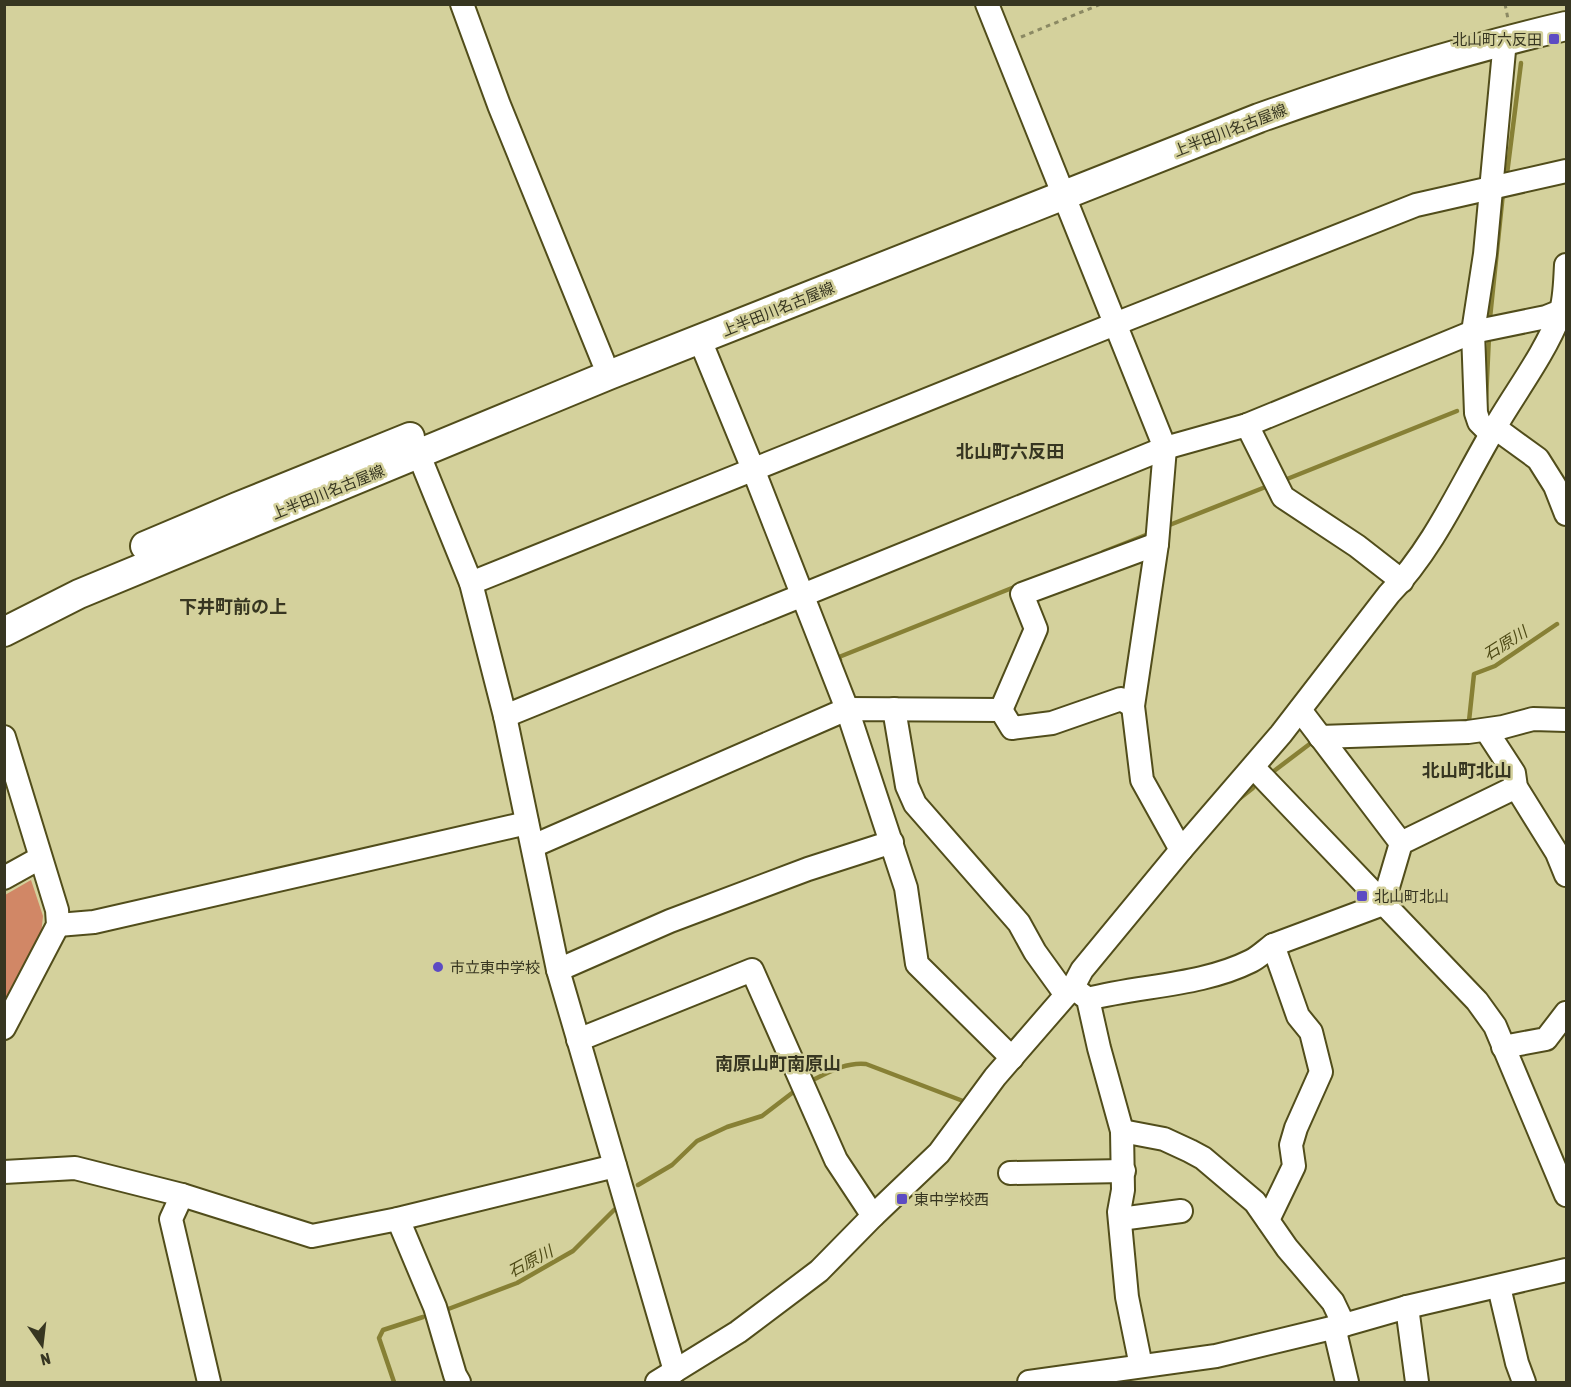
<svg xmlns="http://www.w3.org/2000/svg" width="1571" height="1387" font-family="'Asap Condensed','Noto Sans JP',sans-serif">
  <style>
    .green { fill: #d18766 }
    .lines { fill: none; stroke-linecap: round; stroke-linejoin: round }
    .stream { stroke: #878035; stroke-width: 4.5 }
    .minor-casing { stroke: #514d1b; stroke-width: 26 }
    .major-casing { stroke: #514d1b; stroke-width: 32 }
    .path { stroke: #8b8963; stroke-width: 3; stroke-dasharray: 4.5 4.5; stroke-linecap: butt }
    .minor { stroke: #fff; stroke-width: 22 }
    .major { stroke: #fff; stroke-width: 28 }
    .poi-dot { fill: #5d4bc3; stroke: #d4d19c; stroke-width: 2 }
    .labels { text-anchor: middle; dominant-baseline: central; stroke-width: 5; stroke-linejoin: round; paint-order: stroke }
    .poi-label { font-size: 15px; fill: #373621; stroke: #d4d19c; text-anchor: start }
    .street-label { font-size: 15px; fill: #373621; stroke: #d4d19c }
    .water-label { font-size: 16px; font-style: italic; fill: #4e4a15; stroke: #d4d19c }
    .quarter-label { font-size: 18px; font-weight: bold; fill: #373621; stroke: #d4d19c }
  </style>
  <rect width="100%" height="100%" fill="#d4d19c"/>
  <polygon class="green" points="31,880 43,916 41,935 5,1005 5,895"/>
  <g class="lines">
    <g class="stream">
      <polyline points="1507,174 1521,63"/>
      <polyline points="1490,318 1503,193"/>
      <polyline points="1486,400 1489,336"/>
      <polyline points="1282,481 1457,411"/>
      <polyline points="1167,526 1268,486"/>
      <polyline points="1103,552 1151,533"/>
      <polyline points="840,660 839,657 1017,586"/>
      <polyline points="1469,721 1474,674 1495,666 1557,624"/>
      <polyline points="1274,771 1311,743"/>
      <polyline points="1239,799 1253,788"/>
      <path d="M811,1081C829,1072 846,1062 866,1064L963,1101"/>
      <polyline points="638,1185 672,1165 697,1141 727,1127 762,1116 796,1090"/>
      <polyline points="443,1311 517,1283 573,1251 614,1210"/>
      <polyline points="394,1382 379,1338 383,1330 423,1317"/>
    </g>
    <g class="minor-casing">
      <g id="minor">
        <polyline points="462,4 499,105 603,361"/>
        <polyline points="987,4 1165,448 1157,544 1133,706 1142,780 1181,850"/>
        <polyline points="700,340 753,469 847,709 906,888 917,964 1012,1058"/>
        <polyline points="1247,425 1283,497 1357,546 1402,581"/>
        <polyline points="1494,427 1538,459 1555,486 1566,514"/>
        <polyline points="1491,434 1479,422 1476,413 1473,332 1485,254 1505,40"/>
        <polyline points="412,438 471,583 505,716 558,970 675,1371"/>
        <polyline points="471,583 1115,324 1416,205 1566,171"/>
        <polyline points="894,709 907,786 915,804 1019,923 1035,952 1066,995"/>
        <polyline points="1001,710 1036,629 1022,594 1157,544"/>
        <polyline points="1300,710 1401,843"/>
        <polyline points="505,716 1165,448 1247,425 1473,332 1546,317 1561,311"/>
        <polyline points="1486,730 1514,773 1516,787 1557,853 1566,875"/>
        <polyline points="4,737 57,910 58,925 4,1028"/>
        <polyline points="1320,737 1468,732 1503,727 1533,719 1566,720"/>
        <polyline points="1254,768 1477,1001 1495,1026 1566,1195"/>
        <polyline points="533,846 847,709 1001,710 1012,728 1052,723 1121,699 1133,706"/>
        <polyline points="4,878 40,858"/>
        <polyline points="1383,904 1401,843 1516,787"/>
        <polyline points="58,925 94,922 527,823"/>
        <polyline points="1273,945 1383,904"/>
        <polyline points="558,970 670,921 808,869 892,842"/>
        <polyline points="1076,990 1088,999 1099,1048 1122,1131 1123,1190 1119,1212 1127,1297 1141,1366"/>
        <path d="M1088,999C1141,985 1201,986 1251,961C1259,957 1266,950 1273,945L1298,1016L1311,1032L1321,1072L1296,1128L1291,1145L1294,1166L1268,1220"/>
        <polyline points="578,1040 752,970 836,1160 873,1216"/>
        <polyline points="1503,1047 1546,1039 1566,1013"/>
        <polyline points="1122,1131 1164,1139 1190,1151 1203,1158 1255,1202 1287,1248 1333,1302 1344,1325"/>
        <polyline points="4,1172 75,1168 182,1195 312,1236 398,1219 615,1166"/>
        <polyline points="1010,1173 1124,1171"/>
        <polyline points="182,1195 171,1219 209,1382"/>
        <polyline points="398,1219 435,1307 455,1375 459,1382"/>
        <polyline points="1120,1219 1181,1211"/>
        <polyline points="1499,1287 1517,1363 1524,1382"/>
        <polyline points="1407,1307 1417,1382"/>
        <polyline points="1334,1327 1347,1382"/>
        <path d="M657,1382L738,1332L819,1271L873,1216L939,1153L995,1077L1073,987L1082,970L1181,850L1281,734L1389,594C1434,548 1462,483 1494,429C1516,391 1544,355 1560,314C1565,300 1565,281 1566,265"/>
        <polyline points="1029,1382 1216,1356 1344,1325 1407,1307 1566,1270"/>
      </g>
    </g>
    <g class="major-casing">
      <g id="major">
        <polyline points="145,546 237,507 410,437"/>
        <path d="M4,632L79,594L609,375L1259,118C1360,82 1462,50 1566,26"/>
      </g>
    </g>
    <g class="path">
      <polyline points="1505,4 1508,19"/>
      <polyline points="1021,37 1101,4"/>
    </g>
    <use href="#minor" class="minor"/>
    <use href="#major" class="major"/>
  </g>
  <g class="poi-dot">
    <rect x="1548" y="33" width="12" height="12" rx="3"/>
    <rect x="1356" y="890" width="12" height="12" rx="3"/>
    <circle cx="438" cy="967" r="6"/>
    <rect x="896" y="1193" width="12" height="12" rx="3"/>
  </g>
  <g class="labels">
    <g class="poi-label">
      <text x="1542" y="39" text-anchor="end">北山町六反田</text>
      <text x="1374" y="896">北山町北山</text>
      <text x="450" y="967">市立東中学校</text>
      <text x="914" y="1199">東中学校西</text>
    </g>
    <g class="street-label">
      <text transform="translate(1230 130) rotate(-21)">上半田川名古屋線</text>
      <text transform="translate(778 309) rotate(-22)">上半田川名古屋線</text>
      <text transform="translate(328 492) rotate(-22)">上半田川名古屋線</text>
    </g>
    <g class="water-label">
      <text transform="translate(1505 643) rotate(-32)">石原川</text>
      <text transform="translate(530 1261) rotate(-28)">石原川</text>
    </g>
    <g class="quarter-label">
      <text x="1010" y="451">北山町六反田</text>
      <text x="233" y="606">下井町前の上</text>
      <text x="1467" y="770">北山町北山</text>
      <text x="778" y="1063">南原山町南原山</text>
    </g>
  </g>
  <rect width="1571" height="1387" fill="none" stroke="#373621" stroke-width="12"/>
  <g transform="translate(42 1345) rotate(166)" stroke="#d4d19c" stroke-width="4.5" paint-order="stroke">
  <path d="M0-4.5L10 22L0 15L-10 22Z" fill="#373621"/>
  <text y="-9" font-size="16" font-weight="bold" text-anchor="middle" fill="#373621">N</text>
  </g>
</svg>
